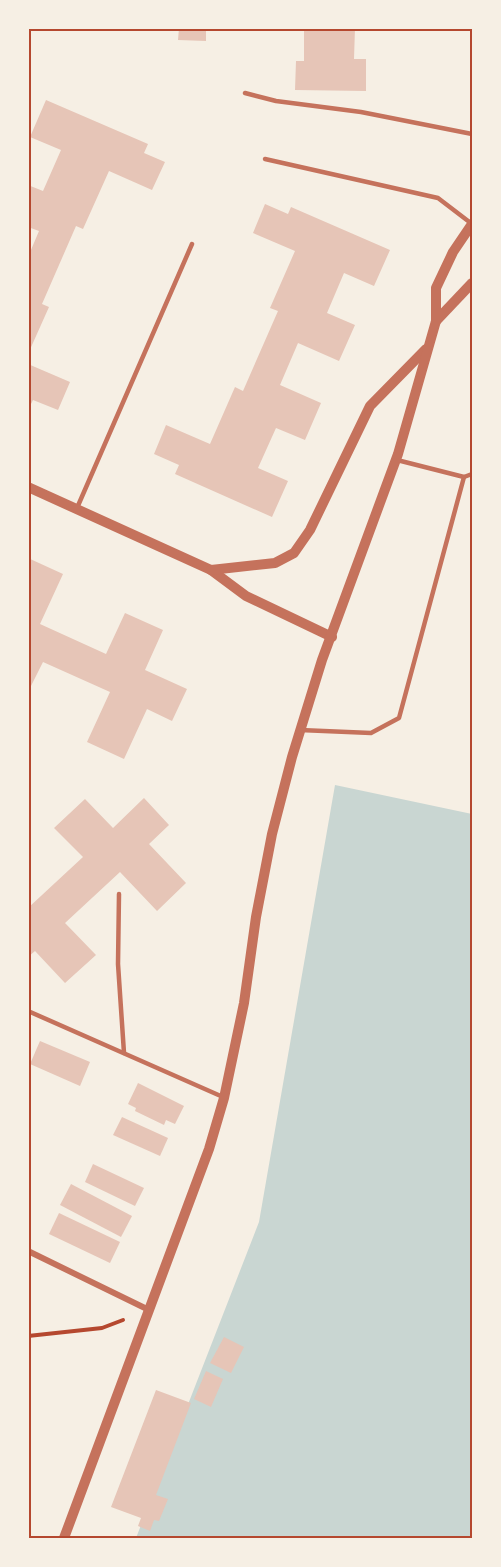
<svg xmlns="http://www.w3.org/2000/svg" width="501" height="1567" font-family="Quicksand,sans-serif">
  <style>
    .water { fill: #c9d6d2 }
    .building { fill: #e6c5b7 }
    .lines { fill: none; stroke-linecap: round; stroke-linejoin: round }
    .path { stroke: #b5482f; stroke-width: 4 }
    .service { stroke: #c5725c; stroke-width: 4.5 }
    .minor { stroke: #c5725c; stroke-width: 6 }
    .tertiary { stroke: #c5725c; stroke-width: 10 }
    .neatline { fill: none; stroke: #b5482f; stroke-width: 2 }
  </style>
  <rect width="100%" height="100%" fill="#f6efe4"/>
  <polygon class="water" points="335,785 472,814 472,1538 136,1538 259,1222"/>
  <g class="building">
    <polygon points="179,28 206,28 206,41 178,40"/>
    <polygon points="274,28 355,28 354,59 366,59 366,91 295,90 296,61 304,61 304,31 274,31"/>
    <polygon points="46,100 148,144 144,153 165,162 152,190 109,171 83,229 76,226 42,304 49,307 28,354 28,257 39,231 28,227 28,185 43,191 61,150 30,137"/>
    <polygon points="265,204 288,214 291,207 390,250 374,286 344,273 327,313 355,325 339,361 298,343 280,385 321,403 305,440 276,428 258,468 288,481 272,517 175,474 179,465 154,454 166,425 210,444 235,387 243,391 278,311 270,308 295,251 253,233"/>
    <polygon points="28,364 70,382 58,410 33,400 28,410"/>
    <polygon points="28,558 63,574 40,624 106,654 125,613 163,630 145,670 187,689 172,721 147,709 124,759 87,742 110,692 43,662 28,692"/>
    <polygon points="144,798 169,825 149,844 186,883 157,911 120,872 65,923 96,955 65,983 35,951 28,957 28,908 83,857 54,828 85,799 113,828"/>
    <polygon points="40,1041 90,1062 80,1086 30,1064"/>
    <polygon points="138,1083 184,1106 175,1124 166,1120 164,1125 135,1111 136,1108 128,1104"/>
    <polygon points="122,1117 168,1138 160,1156 113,1135"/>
    <polygon points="93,1164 144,1188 135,1206 85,1182"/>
    <polygon points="71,1184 132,1216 121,1237 60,1205"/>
    <polygon points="59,1213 120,1242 110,1263 49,1234"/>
    <polygon points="224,1337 244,1347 231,1373 210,1363"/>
    <polygon points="206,1371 223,1379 211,1407 194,1399"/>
    <polygon points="156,1390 191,1403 156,1495 168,1499 159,1521 154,1520 150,1531 138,1526 141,1518 111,1507"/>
  </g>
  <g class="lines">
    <g class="path">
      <polyline points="28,1336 102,1328 123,1320"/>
      <polyline points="28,1538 32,1538"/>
    </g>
    <g class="service">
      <polyline points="245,93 276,101 361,112 472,134"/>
      <polyline points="265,159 438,198 472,224"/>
      <polyline points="464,477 472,474"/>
      <polyline points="77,508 192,244"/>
      <polyline points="300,730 371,733 399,718 464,477 397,460"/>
      <polyline points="119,894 118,964 124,1053"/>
      <polyline points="28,1011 223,1097"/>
    </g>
    <polyline class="minor" points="28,1251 149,1310"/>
    <g class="tertiary">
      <polyline points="436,321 472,283"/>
      <polyline points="28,487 211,570 246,596 332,637"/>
      <polyline points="211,570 275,563 294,553 310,530 370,406 426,349"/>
      <polyline points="64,1538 209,1149 224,1098 244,1003 256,917 272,834 292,757 322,660 398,454 436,321 436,288 453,252 472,224"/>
    </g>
  </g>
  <rect width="501" height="1567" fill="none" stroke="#f6efe4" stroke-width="60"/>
  <rect x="30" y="30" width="441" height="1507" class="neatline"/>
</svg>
